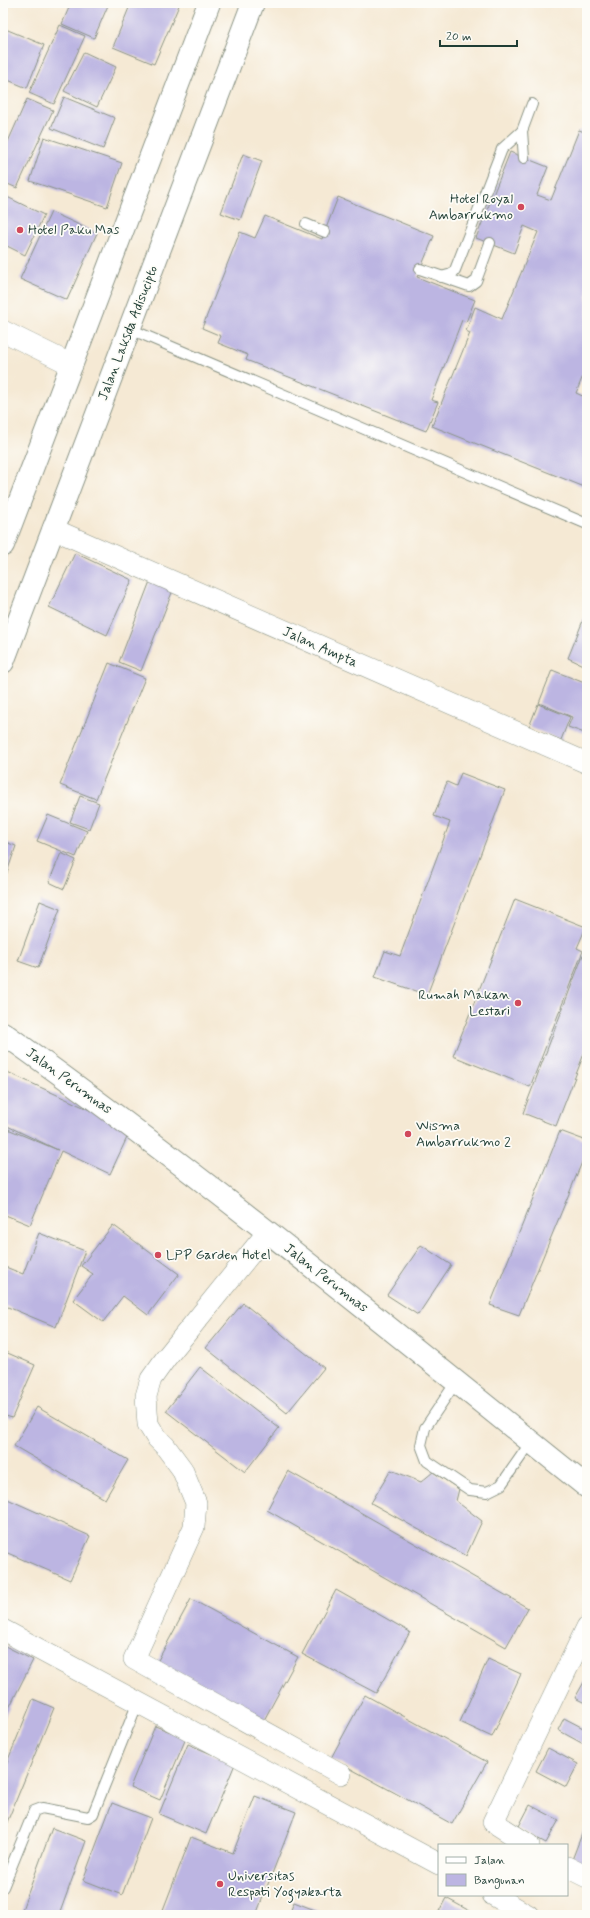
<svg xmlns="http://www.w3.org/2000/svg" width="590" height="1918" font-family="Mynerve,sans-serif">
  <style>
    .building { fill: #bcb5e2 }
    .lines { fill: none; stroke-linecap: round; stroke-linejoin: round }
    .lane-casing { stroke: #8a9384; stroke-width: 12 }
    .street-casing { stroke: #8a9384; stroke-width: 22 }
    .secondary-casing { stroke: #8a9384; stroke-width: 24 }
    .primary-casing { stroke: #8a9384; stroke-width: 24 }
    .lane { stroke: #fff; stroke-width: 10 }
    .street { stroke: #fff; stroke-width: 21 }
    .secondary { stroke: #fff; stroke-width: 22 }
    .primary { stroke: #fff; stroke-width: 22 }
    .poi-dot { fill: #d1495b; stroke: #fdfcf7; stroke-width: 1.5 }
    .labels { text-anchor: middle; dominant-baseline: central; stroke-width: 3.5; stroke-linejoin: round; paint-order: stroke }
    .poi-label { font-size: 14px; fill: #1f3d34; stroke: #fdfcf7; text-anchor: start }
    .street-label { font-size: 14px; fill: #1f3d34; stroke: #fdfcf7 }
  </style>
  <rect width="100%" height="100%" fill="#fdfcf7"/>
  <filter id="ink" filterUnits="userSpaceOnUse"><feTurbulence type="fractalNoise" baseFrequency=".025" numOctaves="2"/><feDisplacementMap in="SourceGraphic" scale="8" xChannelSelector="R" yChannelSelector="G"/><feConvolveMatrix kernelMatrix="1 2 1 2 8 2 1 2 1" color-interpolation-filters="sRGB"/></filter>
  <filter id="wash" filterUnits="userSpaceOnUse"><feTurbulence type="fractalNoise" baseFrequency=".012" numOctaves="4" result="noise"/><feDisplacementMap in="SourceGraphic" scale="16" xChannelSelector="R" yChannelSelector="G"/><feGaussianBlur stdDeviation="0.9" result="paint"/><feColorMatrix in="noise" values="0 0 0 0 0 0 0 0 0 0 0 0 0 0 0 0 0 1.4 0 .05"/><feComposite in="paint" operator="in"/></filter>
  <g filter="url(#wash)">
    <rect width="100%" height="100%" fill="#f5e9d4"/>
    <g id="blocks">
      <g class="building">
        <polygon points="71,3 109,3 94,38 62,24"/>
        <polygon points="131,3 180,3 154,64 113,47"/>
        <polygon points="60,25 85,36 54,104 29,93"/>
        <polygon points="3,28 44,45 27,88 3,78"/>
        <polygon points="84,52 116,67 97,107 64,91"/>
        <polygon points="64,97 115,118 103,149 51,128"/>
        <polygon points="27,99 53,110 17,188 3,182 3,153"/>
        <polygon points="579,130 587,133 587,366 576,393 587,398 587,488 432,426 470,333 466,331 475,307 502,319 538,232 524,226 514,253 476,238 510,152 548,167 537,195 551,200"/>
        <polygon points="44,137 122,163 107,207 30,181"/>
        <polygon points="243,154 262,161 240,220 221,213"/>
        <polygon points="3,195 44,215 25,255 3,244"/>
        <polygon points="338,197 434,236 417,277 475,300 466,322 462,320 431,400 438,402 426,431 246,360 248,355 218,343 221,336 202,328 240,232 255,238 265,216 322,239"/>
        <polygon points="51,212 97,233 67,300 20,279"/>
        <polygon points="75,553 132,580 107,635 49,607"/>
        <polygon points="152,576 175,585 141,671 119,662"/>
        <polygon points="584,618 587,619 587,667 568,658"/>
        <polygon points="109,663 145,678 96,799 60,785"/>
        <polygon points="552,670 587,684 587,734 568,727 572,717 539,703"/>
        <polygon points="538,704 570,717 561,740 529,727"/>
        <polygon points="461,773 505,790 427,995 375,977 385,951 400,956 450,822 434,816 447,782 456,786"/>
        <polygon points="80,796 99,803 89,829 70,822"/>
        <polygon points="48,815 87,831 76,857 37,841"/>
        <polygon points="3,841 16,846 3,884"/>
        <polygon points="61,853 76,860 64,889 49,882"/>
        <polygon points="515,899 586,927 577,948 583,951 530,1087 453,1056"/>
        <polygon points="40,901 60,909 38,968 18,961"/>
        <polygon points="583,955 587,957 587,1046 556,1126 523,1113"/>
        <polygon points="3,1070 131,1129 110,1174 61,1151 30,1225 3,1214 3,1127 58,1150 3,1124"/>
        <polygon points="560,1131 587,1141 587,1150 519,1315 490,1305"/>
        <polygon points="113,1225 179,1274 148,1315 123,1296 103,1322 73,1300 93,1274 81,1266"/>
        <polygon points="39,1233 85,1251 56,1327 3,1305 3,1266 23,1274"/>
        <polygon points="421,1245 451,1265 418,1315 387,1295"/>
        <polygon points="243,1303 324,1368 287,1413 206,1348"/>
        <polygon points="3,1351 35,1365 12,1418 3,1415"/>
        <polygon points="200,1367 279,1428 245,1472 166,1411"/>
        <polygon points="37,1407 128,1460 105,1499 14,1446"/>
        <polygon points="391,1470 421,1482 433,1472 459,1489 456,1501 482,1521 466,1556 371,1503"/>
        <polygon points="288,1471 528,1608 506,1647 267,1510"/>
        <polygon points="3,1497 90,1536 70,1580 3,1551"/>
        <polygon points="336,1590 410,1632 376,1693 302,1654"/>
        <polygon points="191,1599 298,1657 263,1722 156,1664"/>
        <polygon points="3,1645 33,1660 3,1720"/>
        <polygon points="488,1659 521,1674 492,1737 460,1722"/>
        <polygon points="584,1682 587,1683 587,1704 575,1698"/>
        <polygon points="365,1695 487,1762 452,1824 331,1758"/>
        <polygon points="33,1699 54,1708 3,1832 3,1772"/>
        <polygon points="564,1718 587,1730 587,1746 558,1730"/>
        <polygon points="155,1726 186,1738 160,1800 130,1787"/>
        <polygon points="188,1744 235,1764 206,1834 159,1814"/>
        <polygon points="548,1748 578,1764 566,1787 536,1771"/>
        <polygon points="255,1796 296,1812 256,1915 161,1915 191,1837 233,1853"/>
        <polygon points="112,1803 151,1818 122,1895 83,1880"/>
        <polygon points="530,1805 559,1820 546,1843 518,1828"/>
        <polygon points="587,1821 587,1871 570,1865"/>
        <polygon points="52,1828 86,1841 59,1915 20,1915"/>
        <polygon points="446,1898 477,1915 437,1915"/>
        <polygon points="294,1902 328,1915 289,1915"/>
      </g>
    </g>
  </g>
  <g filter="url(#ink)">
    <use href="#blocks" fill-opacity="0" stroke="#8a9384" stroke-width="1"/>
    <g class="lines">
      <g class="lane-casing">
        <g id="lane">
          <polyline points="522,131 524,158"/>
          <polyline points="306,224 325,232"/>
          <polyline points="420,269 469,286 476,281 490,243"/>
          <polyline points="441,277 452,274 455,270 502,149 522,131 532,104"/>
          <polyline points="130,329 587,524"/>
          <polyline points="456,1382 425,1428 421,1445 427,1461 470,1490 487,1492 501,1485 531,1442"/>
          <polyline points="3,1887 34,1811 42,1808 88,1817 93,1814 138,1702"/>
        </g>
      </g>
      <g class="street-casing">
        <g id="street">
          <polyline points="3,331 72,365"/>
          <polyline points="53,529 587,763"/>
          <polyline points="267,1233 166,1358 151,1379 146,1396 148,1424 156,1437 165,1446 182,1469 196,1503 194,1527 134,1659 341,1774"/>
          <polyline points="3,1630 439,1864"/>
          <polyline points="529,1845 493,1822 587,1627"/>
          <polyline points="567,1867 587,1877"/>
          <polyline points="493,1895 528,1915"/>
        </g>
      </g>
      <g class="secondary-casing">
        <path id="secondary" d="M3,1033C204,1176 395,1333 587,1487"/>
      </g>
      <g class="primary-casing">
        <g id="primary">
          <polyline points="3,545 209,3"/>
          <polyline points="3,662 253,3"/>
        </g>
      </g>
      <use href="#lane" class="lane"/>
      <use href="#street" class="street"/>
      <use href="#secondary" class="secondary"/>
      <use href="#primary" class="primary"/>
    </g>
  </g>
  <g class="poi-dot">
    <circle cx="521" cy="207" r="4"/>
    <circle cx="20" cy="230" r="4"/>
    <circle cx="518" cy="1003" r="4"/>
    <circle cx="408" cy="1134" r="4"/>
    <circle cx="158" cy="1255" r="4"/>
    <circle cx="220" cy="1884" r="4"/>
  </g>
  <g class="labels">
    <g class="poi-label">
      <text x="513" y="199" text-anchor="end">Hotel Royal<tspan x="513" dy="16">Ambarrukmo</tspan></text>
      <text x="28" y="230">Hotel Paku Mas</text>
      <text x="510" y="995" text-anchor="end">Rumah Makan<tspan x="510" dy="16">Lestari</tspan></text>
      <text x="416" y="1126">Wisma<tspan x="416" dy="16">Ambarrukmo 2</tspan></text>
      <text x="166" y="1255">LPP Garden Hotel</text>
      <text x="228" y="1876">Universitas<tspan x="228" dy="16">Respati Yogyakarta</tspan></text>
    </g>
    <g class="street-label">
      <text transform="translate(128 333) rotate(-69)">Jalan Laksda Adisucipto</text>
      <text transform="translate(320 647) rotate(24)">Jalan Ampta</text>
      <text transform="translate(69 1081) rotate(36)">Jalan Perumnas</text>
      <text transform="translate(326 1278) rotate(38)">Jalan Perumnas</text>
    </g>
  </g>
  <rect width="590" height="1918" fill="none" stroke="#fdfcf7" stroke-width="16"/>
  <rect x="438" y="1844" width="130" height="52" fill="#fdfcf7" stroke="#a4b0a9"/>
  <rect x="446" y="1857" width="20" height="6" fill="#ffffff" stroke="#a4b0a9"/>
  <text x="474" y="1864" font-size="12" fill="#1f3d34">Jalan</text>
  <rect x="446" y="1874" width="20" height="12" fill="#bcb5e2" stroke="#a4b0a9"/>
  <text x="474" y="1884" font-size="12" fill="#1f3d34">Bangunan</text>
  <path d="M440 40v6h77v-6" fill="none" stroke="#1f3d34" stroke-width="2"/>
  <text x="446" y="40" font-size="12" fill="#1f3d34" stroke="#fdfcf7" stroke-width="3" paint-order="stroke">20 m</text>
</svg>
